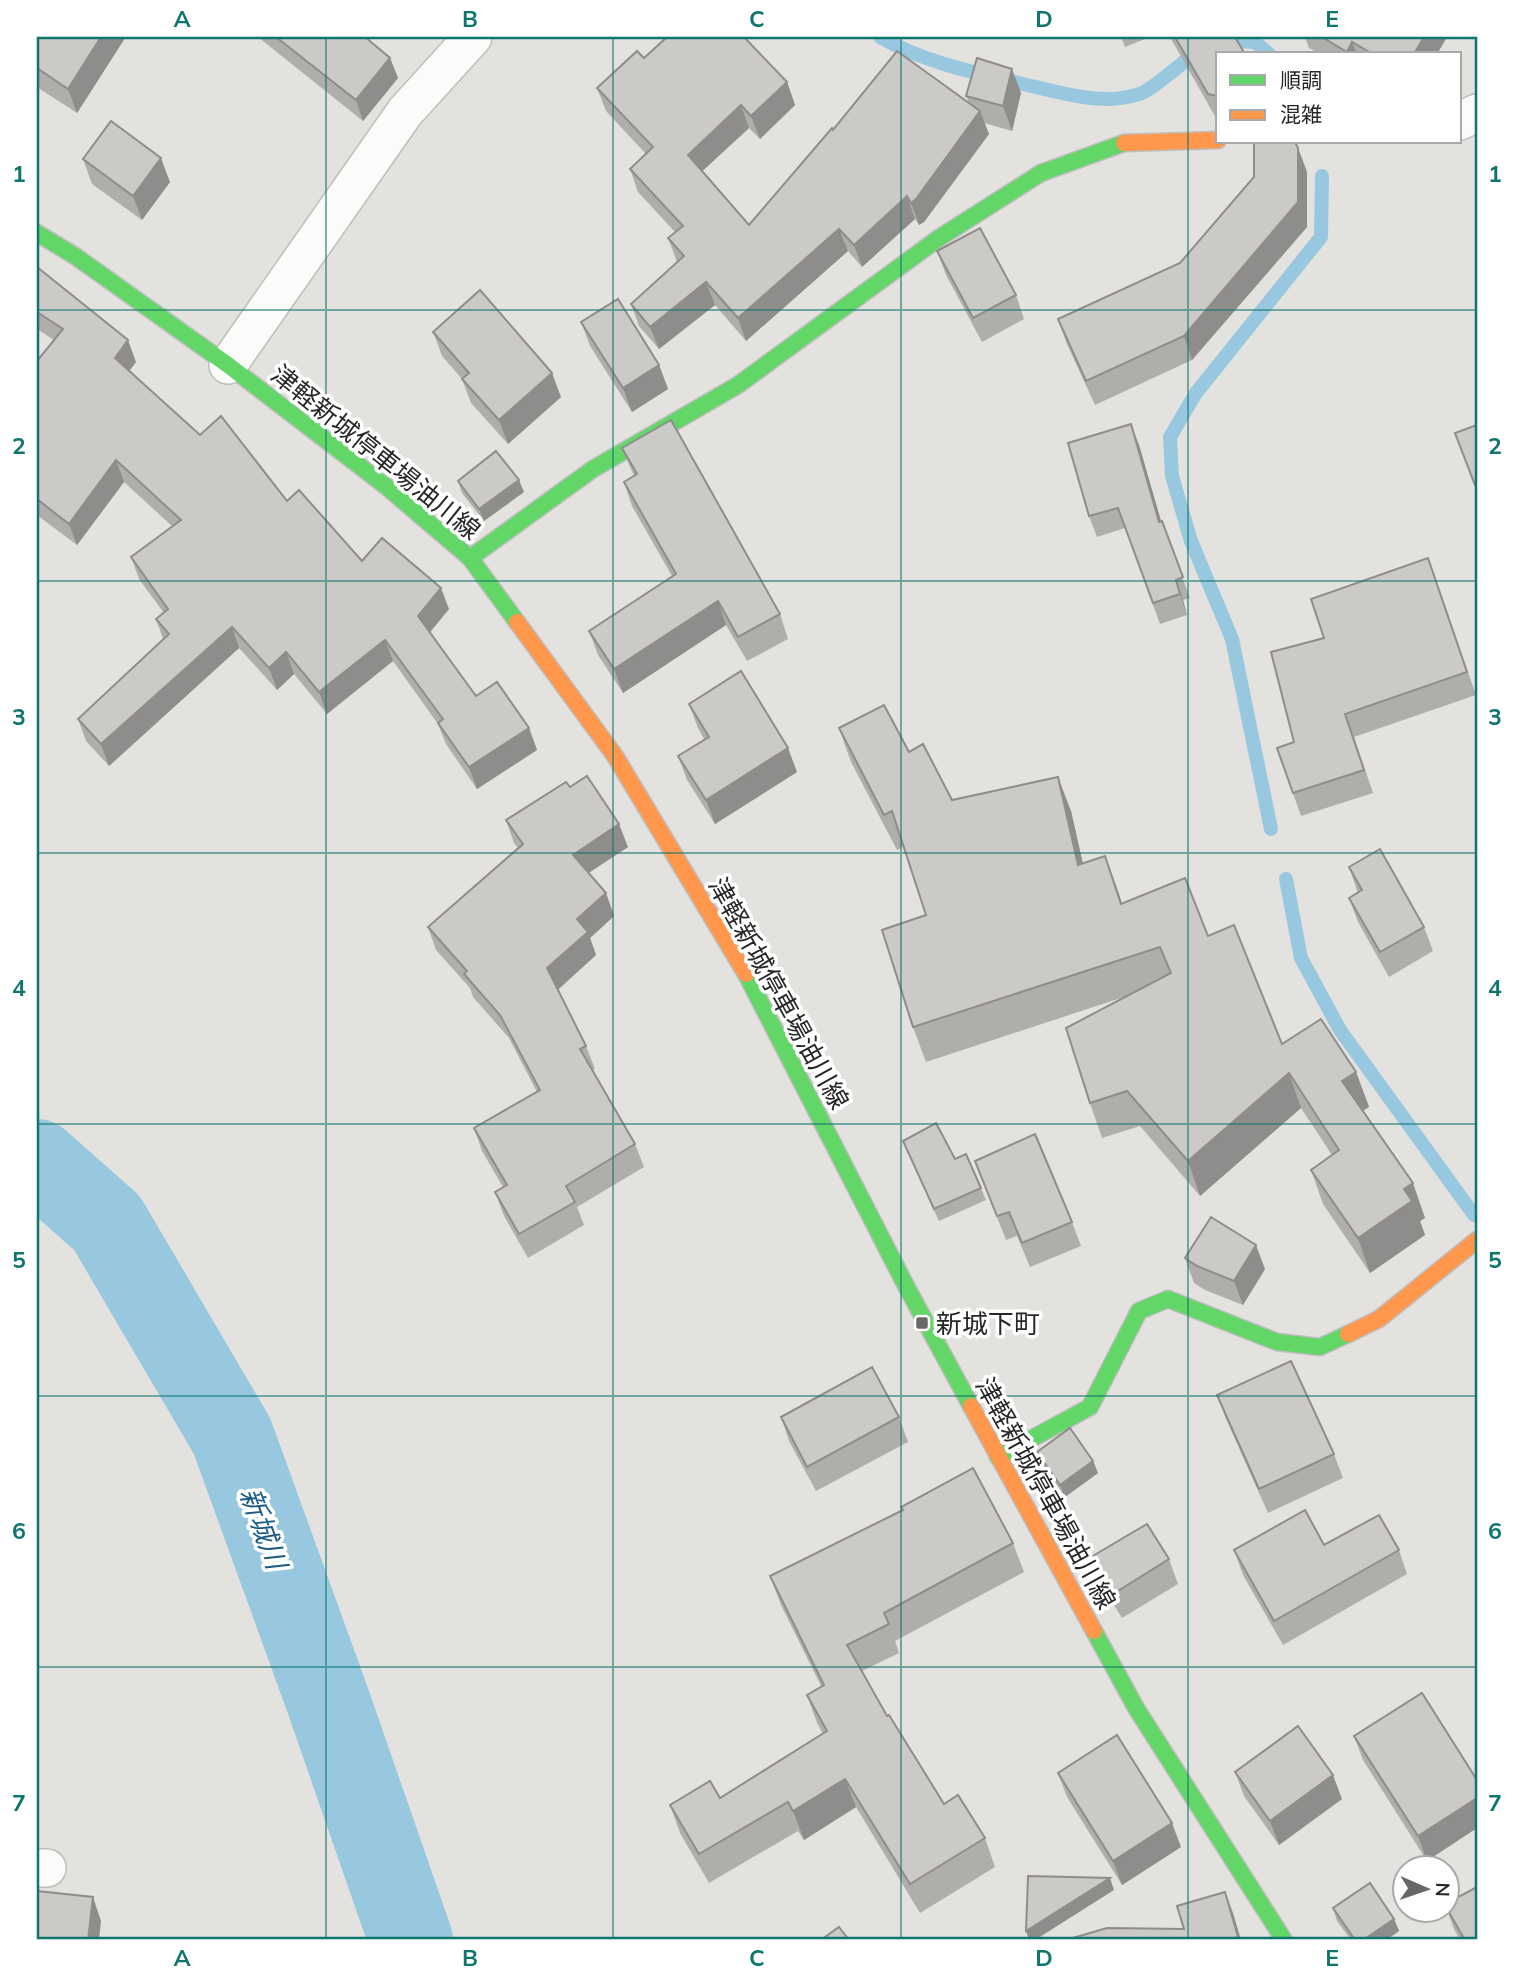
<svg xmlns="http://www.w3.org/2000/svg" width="1514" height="1977" font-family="Mulish,'Noto Sans JP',sans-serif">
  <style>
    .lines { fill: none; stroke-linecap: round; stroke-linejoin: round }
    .stream { stroke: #98c8df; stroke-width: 14 }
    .river { stroke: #98c8df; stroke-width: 84 }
    .street-casing { stroke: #bebebe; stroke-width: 40 }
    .fast-casing { stroke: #bebebe; stroke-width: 19 }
    .slow-casing { stroke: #bebebe; stroke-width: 19 }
    .street { stroke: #fbfbfa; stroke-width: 37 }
    .fast { stroke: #63d668; stroke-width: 16 }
    .slow { stroke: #ff974d; stroke-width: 16 }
    .wall { fill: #afaeab }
    .shaded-wall { fill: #8f8d8b }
    .building { fill: #cccac7; stroke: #8f8d8b; stroke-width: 2 }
    .grid { fill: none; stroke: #0f766e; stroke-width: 2; stroke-opacity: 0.55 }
    .poi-dot { fill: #696867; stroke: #fff; stroke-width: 2.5 }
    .labels { text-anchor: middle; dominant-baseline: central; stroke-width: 7; stroke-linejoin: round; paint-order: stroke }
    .street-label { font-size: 26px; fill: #272727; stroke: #fff }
    .poi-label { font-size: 26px; fill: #272727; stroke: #fff; text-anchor: start }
    .water-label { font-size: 28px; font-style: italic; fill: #1c5b85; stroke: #fff }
    .neatline { fill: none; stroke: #0f766e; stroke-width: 2.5 }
    .grid-label { font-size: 23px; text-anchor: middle; font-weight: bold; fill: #0f766e }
  </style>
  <rect width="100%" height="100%" fill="#e4e2de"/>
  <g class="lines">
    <g class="stream">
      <path d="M880,37C925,63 977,73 1027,85C1063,93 1105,107 1142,93C1154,88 1201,48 1213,37"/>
      <polyline points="1219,40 1255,42 1269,54"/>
      <polyline points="1271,829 1232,639 1191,541 1172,476 1170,437 1196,393 1321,237 1322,176"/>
      <polyline points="1286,879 1301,958 1340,1030 1474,1215"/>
    </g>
    <polyline class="river" points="37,1161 107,1223 232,1436 328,1701 411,1940"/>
    <g class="street-casing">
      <g id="street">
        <polyline points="1460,121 1477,113"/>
        <polyline points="228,365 405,112 473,37"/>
        <polyline points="37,1868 47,1868"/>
      </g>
    </g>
    <g class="fast-casing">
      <g id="fast">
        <polyline points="37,233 75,256 228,365 387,487 470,558 517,622"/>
        <polyline points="470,558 593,469 738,385 939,238 1041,173 1124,143"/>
        <polyline points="746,974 905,1284 971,1406"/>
        <polyline points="998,1457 1090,1407 1139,1311 1168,1299 1277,1342 1320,1347 1348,1334"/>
        <polyline points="1094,1631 1136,1708 1284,1940"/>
      </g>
    </g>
    <g class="slow-casing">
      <g id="slow">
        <polyline points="1124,143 1218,140"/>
        <polyline points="517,622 615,756 746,974"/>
        <polyline points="1348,1334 1379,1319 1477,1240"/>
        <polyline points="971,1406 1094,1631"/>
      </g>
    </g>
    <use href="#street" class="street"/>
    <use href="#fast" class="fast"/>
    <use href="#slow" class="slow"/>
  </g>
  <g class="wall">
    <polygon points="37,37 125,38 77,113 37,87"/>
    <polygon points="258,37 365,37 390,58 398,78 363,121"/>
    <polygon points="1121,37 1150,37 1125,47"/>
    <polygon points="1170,37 1235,37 1218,54 1218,119 1216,118"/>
    <polygon points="1305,37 1447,37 1437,54 1320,54 1309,48"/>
    <polygon points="644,58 787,82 795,105 760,139 749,128 702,171 749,225 833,130 969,103 966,96 1021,93 1012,131 984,123 989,134 924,222 919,225 915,219 862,267 848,251 746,341 715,305 659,349 639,326 631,304 677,262 668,238 675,232 638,192 630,169 646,154 606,111 597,88"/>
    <polygon points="1298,148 1307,172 1307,227 1192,360 1095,405 1067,344 1058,319 1180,263"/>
    <polygon points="83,159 170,182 142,220 92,184"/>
    <polygon points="937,251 1016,295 1024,319 982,342 946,275"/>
    <polygon points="37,267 136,362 129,371 200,435 287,501 362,561 449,609 430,632 476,696 529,728 537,750 477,789 446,744 438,724 393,661 327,714 294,674 277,690 239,648 109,766 86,741 78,719 163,639 156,619 164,613 139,579 131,557 173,527 124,482 77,545 37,515 37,361 54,340 37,329"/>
    <polygon points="581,322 659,365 668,389 632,412 590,346"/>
    <polygon points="433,332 561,397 508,444 471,403 462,379 442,356"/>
    <polygon points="1139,445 1161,521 1190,598 1183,600 1187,615 1160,624 1125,528 1097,537 1089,516"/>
    <polygon points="622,448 780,614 788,639 747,661 726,625 623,693 598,655 589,631 672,576 632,506 624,482 634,476"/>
    <polygon points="458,481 524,492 484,521 462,493"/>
    <polygon points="1428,558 1476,695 1354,737 1373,793 1301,816 1277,748 1294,742 1324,638"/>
    <polygon points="689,704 797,772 715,824 687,780 678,756 704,739 698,728"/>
    <polygon points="839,728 909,752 952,800 1071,811 1083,864 1105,856 1122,904 1208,936 1282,1044 1356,1072 1369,1107 1362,1111 1425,1218 1420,1221 1425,1235 1370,1273 1323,1204 1311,1170 1332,1155 1301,1108 1200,1196 1140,1126 1102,1138 1090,1103 1124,997 926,1062 913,1027 926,915 904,846 897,850 851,762"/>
    <polygon points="570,787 628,847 588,873 606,893 614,916 590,938 596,955 558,990 586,1046 595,1069 592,1070 635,1144 644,1167 577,1207 584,1225 528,1258 504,1216 495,1192 503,1187 482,1151 474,1128 537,1092 509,1038 473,997 470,988 436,950 428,927 518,848 514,843 506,820"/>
    <polygon points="1349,867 1424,927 1433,951 1389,977 1358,922 1349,898 1358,893"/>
    <polygon points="903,1141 955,1159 981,1188 986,1200 939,1221 908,1153"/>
    <polygon points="975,1161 1072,1222 1081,1246 1030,1267 1017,1236 1006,1240"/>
    <polygon points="1185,1258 1265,1269 1243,1305 1205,1290 1194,1283"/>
    <polygon points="1217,1395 1334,1454 1343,1478 1268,1513 1226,1419"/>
    <polygon points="781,1417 899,1417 908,1442 816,1491 789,1441"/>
    <polygon points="1037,1452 1093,1461 1098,1473 1065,1497 1042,1464"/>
    <polygon points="1013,1543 1024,1572 895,1641 899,1653 862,1671 887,1716 944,1804 985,1838 995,1867 920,1913 856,1807 804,1840 798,1831 709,1883 680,1833 670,1805 720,1798 823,1734 817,1723 807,1695 821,1686 781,1605 770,1576"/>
    <polygon points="1324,1545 1399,1550 1407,1574 1283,1645 1243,1575 1234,1550"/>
    <polygon points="1091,1557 1169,1559 1178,1584 1122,1618 1100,1582"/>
    <polygon points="1354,1736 1477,1780 1427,1861 1363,1760"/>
    <polygon points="1235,1772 1342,1799 1279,1845 1244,1796"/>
    <polygon points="1058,1773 1181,1847 1122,1885 1067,1797"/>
    <polygon points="1447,1903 1477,1940 1460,1940 1454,1929 1447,1910"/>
    <polygon points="1333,1908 1394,1919 1399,1931 1386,1940 1351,1940 1337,1921"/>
  </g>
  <g class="shaded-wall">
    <polygon points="101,37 125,37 125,38 77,113 68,89"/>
    <polygon points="1424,37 1447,37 1437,54 1414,54"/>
    <polygon points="1352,42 1357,54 1348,54 1347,52"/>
    <polygon points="390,58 398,78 363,121 356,100"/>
    <polygon points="1012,69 1021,93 1012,131 1003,106"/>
    <polygon points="787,82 795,105 760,139 751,116"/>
    <polygon points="741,105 749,128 696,177 688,155"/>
    <polygon points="980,111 989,134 924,222 919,225 911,203"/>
    <polygon points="1298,148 1307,172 1307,227 1192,360 1184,336"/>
    <polygon points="161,158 170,182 142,220 133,196"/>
    <polygon points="907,196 915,219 862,267 854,245"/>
    <polygon points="839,229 848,251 746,341 738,318"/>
    <polygon points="706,282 715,305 659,349 650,327"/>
    <polygon points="128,340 136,362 123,379 115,358"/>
    <polygon points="659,365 668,389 632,412 623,388"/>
    <polygon points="552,373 561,397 508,444 499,420"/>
    <polygon points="1131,424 1139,445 1167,542 1159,522"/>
    <polygon points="116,460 124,482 77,545 69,524"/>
    <polygon points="519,480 524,492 484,521 479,509"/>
    <polygon points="1176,580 1183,600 1187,615 1180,594"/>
    <polygon points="441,588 449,609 426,637 418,616"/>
    <polygon points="718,601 726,625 623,693 614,669"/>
    <polygon points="232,627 239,648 109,766 101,744"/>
    <polygon points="385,640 393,661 327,714 319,692"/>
    <polygon points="286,652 294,674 277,690 269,668"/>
    <polygon points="529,728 537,750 477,789 469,767"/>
    <polygon points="788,748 797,772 715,824 706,800"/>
    <polygon points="1058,777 1071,811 1091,900 1078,865"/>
    <polygon points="619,824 628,847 581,878 573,855"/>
    <polygon points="1105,856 1118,891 1133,939 1121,904"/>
    <polygon points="606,893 614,916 590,938 596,955 555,992 547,968 577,919"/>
    <polygon points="1356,1072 1369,1107 1354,1116 1342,1081"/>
    <polygon points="1289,1073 1301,1108 1200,1196 1188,1161"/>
    <polygon points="1413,1183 1425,1218 1420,1221 1425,1235 1370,1273 1358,1238 1404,1189"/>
    <polygon points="1256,1245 1265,1269 1243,1305 1234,1281"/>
    <polygon points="1093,1461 1098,1473 1065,1497 1060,1485"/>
    <polygon points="1333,1775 1342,1799 1279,1845 1270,1821"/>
    <polygon points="845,1779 856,1807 804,1840 793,1811"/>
    <polygon points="1477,1798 1477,1828 1427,1861 1418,1836"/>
    <polygon points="1172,1823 1181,1847 1122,1885 1113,1861"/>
    <polygon points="1110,1878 1114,1890 1035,1940 1029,1940 1026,1931"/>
    <polygon points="1225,1892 1233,1913 1241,1940 1239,1940 1238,1937"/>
    <polygon points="93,1897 101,1921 99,1940 88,1940"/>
    <polygon points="1394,1919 1399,1931 1386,1940 1363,1940"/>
  </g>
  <g class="building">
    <polygon points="37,37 101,37 68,89 37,68"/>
    <polygon points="276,37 365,37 390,58 356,100"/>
    <polygon points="667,37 744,37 787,82 751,116 741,105 688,155 749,225 832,128 833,130 897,51 980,111 916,199 911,203 907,196 854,245 839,229 738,318 706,282 650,327 631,304 684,256 668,238 683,226 630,169 653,147 597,88 637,51 644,58"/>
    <polygon points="1175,37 1235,37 1245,54 1218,54 1218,96 1208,94"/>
    <polygon points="1322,37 1424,37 1414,54 1373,54 1352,42 1347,52"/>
    <polygon points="977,58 1012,69 1003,106 966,96"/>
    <polygon points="111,121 161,158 133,196 83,159"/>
    <polygon points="1254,142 1295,142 1298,148 1298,202 1184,336 1086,381 1058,319 1180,263 1254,177"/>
    <polygon points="980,228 1016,295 973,318 937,251"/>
    <polygon points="37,267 128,340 115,358 200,435 221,416 287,501 299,490 362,561 382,538 441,588 418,616 476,696 497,682 529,728 469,767 438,723 443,719 385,640 319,692 286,652 269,668 232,627 101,744 78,719 169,634 156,619 168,609 131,557 181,520 116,460 69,524 37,499 37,361 63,329 37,312"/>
    <polygon points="480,290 552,373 499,420 462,379 469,373 433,332"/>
    <polygon points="618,299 659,365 623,388 581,322"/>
    <polygon points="671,420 780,614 738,637 718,601 614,669 589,631 676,574 624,482 637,474 622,448"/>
    <polygon points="1131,424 1159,522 1162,521 1183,577 1176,580 1180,594 1153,603 1118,508 1089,516 1068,443"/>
    <polygon points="1477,425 1477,484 1475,485 1455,433"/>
    <polygon points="496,451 519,480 479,509 458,481"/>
    <polygon points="1428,558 1467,672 1345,714 1364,770 1293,793 1277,748 1294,742 1271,652 1324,638 1311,599"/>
    <polygon points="741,671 788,748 706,800 678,756 709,737 689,704"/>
    <polygon points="884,705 909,752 923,744 952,800 1058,777 1078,865 1105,856 1121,904 1185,878 1208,936 1234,925 1282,1044 1321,1019 1356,1072 1342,1081 1413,1183 1404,1189 1412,1201 1358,1238 1311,1170 1339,1150 1289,1073 1188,1161 1127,1091 1090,1103 1066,1028 1171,973 1160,947 913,1027 882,930 926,915 892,811 884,815 839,728"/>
    <polygon points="587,776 619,824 573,855 606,893 577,919 588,932 547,968 586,1046 580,1049 635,1144 566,1186 575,1202 519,1234 495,1192 507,1185 474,1128 540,1090 500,1015 464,974 467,971 428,927 523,844 506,820 566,782 570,787"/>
    <polygon points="1380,849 1424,927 1380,952 1349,898 1362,890 1349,867"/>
    <polygon points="936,1123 955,1159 966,1154 981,1188 934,1209 903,1141"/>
    <polygon points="1035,1134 1072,1222 1022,1243 1009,1212 997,1216 975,1161"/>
    <polygon points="1211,1217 1256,1245 1234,1281 1197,1266 1185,1258"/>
    <polygon points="1291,1361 1334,1454 1259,1489 1217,1395"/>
    <polygon points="872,1367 899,1417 807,1467 781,1417"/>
    <polygon points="1070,1428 1093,1461 1060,1485 1037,1452"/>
    <polygon points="973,1468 1013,1543 884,1613 889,1624 847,1645 887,1716 889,1715 944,1804 958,1795 985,1838 910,1884 845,1779 793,1811 788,1802 699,1854 670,1805 710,1781 720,1798 827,1731 807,1695 824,1685 770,1576 903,1510 901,1507"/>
    <polygon points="1305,1510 1324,1545 1379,1515 1399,1550 1274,1621 1234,1550"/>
    <polygon points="1147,1524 1169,1559 1113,1594 1091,1557"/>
    <polygon points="1422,1693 1477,1780 1477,1798 1418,1836 1354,1736"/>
    <polygon points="1298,1726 1333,1775 1270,1821 1235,1772"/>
    <polygon points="1117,1735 1172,1823 1113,1861 1058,1773"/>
    <polygon points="1028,1876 1110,1878 1026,1931"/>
    <polygon points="1370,1883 1394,1919 1363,1940 1355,1940 1333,1908"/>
    <polygon points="1477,1887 1477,1940 1465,1940 1447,1909 1447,1903"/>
    <polygon points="37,1891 93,1897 88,1940 37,1940"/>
    <polygon points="1225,1892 1238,1937 1228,1940 1066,1940 1107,1928 1184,1929 1177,1906"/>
    <polygon points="839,1927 849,1940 821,1940"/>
  </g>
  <path class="grid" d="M326,37V1940M613,37V1940M901,37V1940M1188,37V1940M37,310H1477M37,581H1477M37,853H1477M37,1124H1477M37,1396H1477M37,1667H1477"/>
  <rect class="poi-dot" x="915" y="1316" width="14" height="14" rx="3.5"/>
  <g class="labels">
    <g class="street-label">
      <text transform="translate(376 452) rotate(39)">津軽新城停車場油川線</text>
      <text transform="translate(779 993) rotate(61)">津軽新城停車場油川線</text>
      <text transform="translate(1046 1493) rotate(61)">津軽新城停車場油川線</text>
    </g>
    <g class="poi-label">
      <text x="936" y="1323">新城下町</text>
    </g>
    <g class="water-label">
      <text transform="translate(264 1528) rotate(70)">新城川</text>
    </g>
  </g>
  <rect width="1514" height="1977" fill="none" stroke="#ffffff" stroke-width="77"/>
  <rect x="1216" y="52" width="245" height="91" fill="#ffffff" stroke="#a9a9a9" stroke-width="2"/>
  <rect x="1230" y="75" width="35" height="10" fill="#63d668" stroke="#a9a9a9" stroke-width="2"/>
  <text x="1280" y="88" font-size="21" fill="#272727">順調</text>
  <rect x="1230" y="110" width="35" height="10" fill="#ff974d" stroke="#a9a9a9" stroke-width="2"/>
  <text x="1280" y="122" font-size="21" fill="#272727">混雑</text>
  <g transform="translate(1426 1889) rotate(92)"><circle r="33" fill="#ffffff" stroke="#a9a9a9" stroke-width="2"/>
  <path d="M0-5L12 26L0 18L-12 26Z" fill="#696867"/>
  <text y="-10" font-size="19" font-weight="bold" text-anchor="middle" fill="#272727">N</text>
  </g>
  <rect x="38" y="38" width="1438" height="1900" class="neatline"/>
  <g class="grid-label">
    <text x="182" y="27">A</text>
    <text x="470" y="27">B</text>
    <text x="757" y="27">C</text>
    <text x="1044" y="27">D</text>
    <text x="1332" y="27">E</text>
    <text x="19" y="182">1</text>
    <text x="1495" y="182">1</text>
    <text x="19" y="454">2</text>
    <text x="1495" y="454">2</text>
    <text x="19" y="725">3</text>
    <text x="1495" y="725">3</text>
    <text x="19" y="996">4</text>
    <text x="1495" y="996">4</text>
    <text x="19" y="1268">5</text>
    <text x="1495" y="1268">5</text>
    <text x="19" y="1539">6</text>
    <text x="1495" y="1539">6</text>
    <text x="19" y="1811">7</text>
    <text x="1495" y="1811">7</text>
    <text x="182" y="1966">A</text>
    <text x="470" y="1966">B</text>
    <text x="757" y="1966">C</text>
    <text x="1044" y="1966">D</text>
    <text x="1332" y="1966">E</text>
  </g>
</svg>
